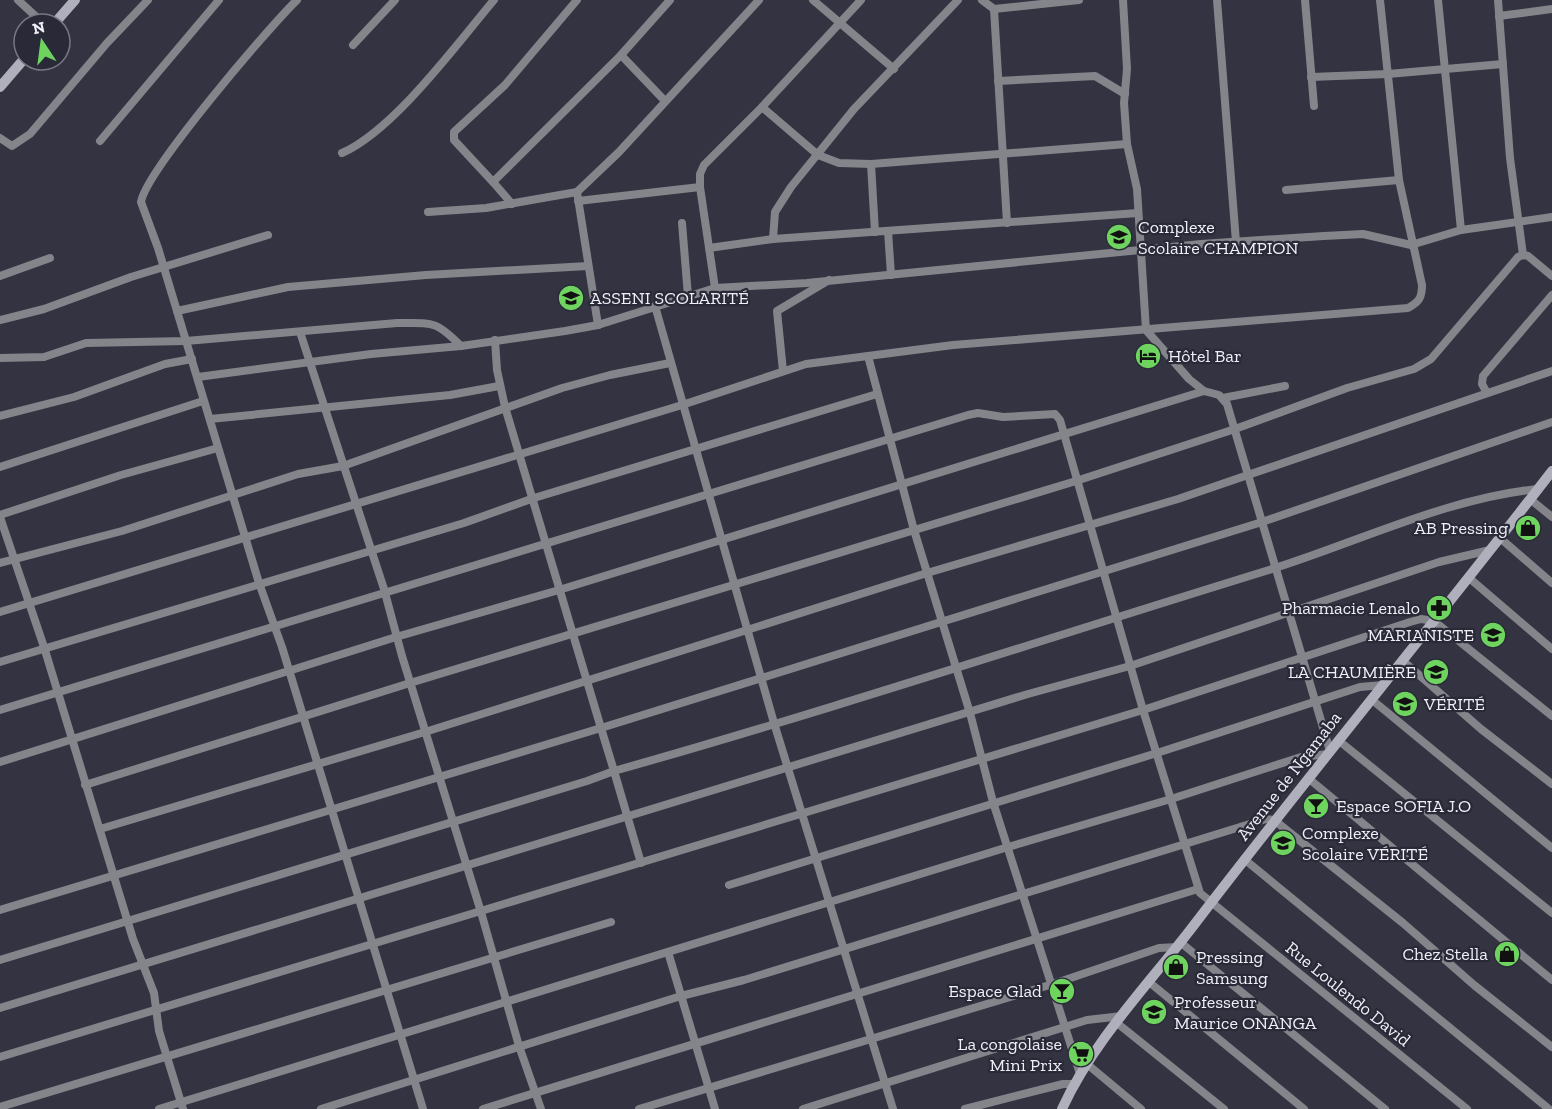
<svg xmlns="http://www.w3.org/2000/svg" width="1552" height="1109" font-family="'Zilla Slab',serif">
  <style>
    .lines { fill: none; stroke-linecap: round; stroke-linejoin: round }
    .street { stroke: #84848b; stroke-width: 8 }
    .secondary { stroke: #b0b0bd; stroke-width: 10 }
    .labels { text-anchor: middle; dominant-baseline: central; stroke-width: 4.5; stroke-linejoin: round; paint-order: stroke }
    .poi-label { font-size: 18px; fill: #efeff8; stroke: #292937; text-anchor: start }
    .street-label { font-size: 18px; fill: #efeff8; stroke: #292937 }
  </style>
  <rect width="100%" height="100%" fill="#333341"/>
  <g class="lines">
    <g class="street">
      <polyline points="18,0 44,24"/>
      <path d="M297,0C269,27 146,171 141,202L158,248L259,583L282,647L423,1109"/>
      <polyline points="813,0 894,69"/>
      <polyline points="982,0 994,9 1079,0"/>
      <polyline points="1123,0 1127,69 1124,103 1127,144 1137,189 1146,330 1189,379 1204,391"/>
      <polyline points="1217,0 1236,242"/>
      <polyline points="1305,0 1314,106"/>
      <polyline points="1438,0 1461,230"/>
      <polyline points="1498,0 1510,158 1523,255"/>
      <polyline points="994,9 1007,223"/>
      <polyline points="1499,16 1552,9"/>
      <polyline points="353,45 395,0"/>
      <polyline points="621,55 665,101"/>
      <polyline points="1311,77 1388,74 1503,64"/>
      <polyline points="998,81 1095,76 1125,94"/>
      <polyline points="762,107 818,155 839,163 871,164 1127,144"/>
      <polyline points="0,138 12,146 30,134 107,43 148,0"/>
      <polyline points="100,141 219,0"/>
      <path d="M342,153C394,130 456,45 494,0"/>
      <polyline points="871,164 875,232"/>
      <polyline points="493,182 454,140 454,132 505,85 577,0"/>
      <polyline points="1286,190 1399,180"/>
      <polyline points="578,201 700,187"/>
      <polyline points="512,204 493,182 621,55 670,0"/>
      <polyline points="428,212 486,208 577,192"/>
      <polyline points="682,223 688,296"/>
      <polyline points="888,231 891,275"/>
      <polyline points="773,239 775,212 791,187 854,109 958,0"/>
      <polyline points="709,248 773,239 1138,213"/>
      <polyline points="1523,255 1528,256 1552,276"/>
      <polyline points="0,276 50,258"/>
      <polyline points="715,288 700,187 700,174 704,165 762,107 861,0"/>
      <polyline points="655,306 774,723 893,1109"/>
      <polyline points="177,311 288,287 426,275 588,266"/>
      <polyline points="0,320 44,309 131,277 268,235"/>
      <polyline points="598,325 577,192 619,152 759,0"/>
      <polyline points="300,332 384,589 402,656 481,912 519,1046 541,1109"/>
      <polyline points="868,356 914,530 970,713 993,802 1080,1074"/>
      <path d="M0,358L44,357L86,343L186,341L397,323C433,323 435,320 461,346"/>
      <polyline points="783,371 777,311 829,280"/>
      <polyline points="198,377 371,354 461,346 565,331 598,325 715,288 807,283 1201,244 1324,236 1363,234 1411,245 1461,230 1552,217"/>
      <polyline points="1487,393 1482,384 1483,376 1552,295"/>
      <polyline points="1223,398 1285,386"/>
      <polyline points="0,416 74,397 165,364 192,359"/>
      <polyline points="210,419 450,395 499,386"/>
      <polyline points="0,467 203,401"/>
      <polyline points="1530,499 1552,517"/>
      <polyline points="0,515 121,475 218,448"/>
      <polyline points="0,517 44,647 133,939 154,993 159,1031 183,1109"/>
      <polyline points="1500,538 1552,583"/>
      <polyline points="0,563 122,531 298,474 343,466 562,388 610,375 670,363"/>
      <polyline points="1468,577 1552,649"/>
      <path d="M0,612L682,405L806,364L953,345L1408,308C1419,302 1422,298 1422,285L1399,180L1380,0"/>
      <polyline points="1402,660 1481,729 1552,784"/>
      <polyline points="0,662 464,523 534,498 877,394"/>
      <polyline points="1371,699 1552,848"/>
      <polyline points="0,710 968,415 978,413 1003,417 1055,414 1060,420 1143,710 1200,893 1467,1109"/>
      <polyline points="1338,740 1552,913"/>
      <polyline points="0,762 396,637 559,590 1204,391 1219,395 1227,404 1330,751"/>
      <polyline points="1308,778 1552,980"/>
      <polyline points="85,785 410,683 1076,481 1235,429 1347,388 1414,369 1431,359 1518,257 1523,255"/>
      <polyline points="100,829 425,732 927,573 1178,499 1552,371"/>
      <polyline points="1244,859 1549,1109"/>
      <path d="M641,863L614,771C834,709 1051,637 1269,570C1356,543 1447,498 1538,489"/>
      <polyline points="729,885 1157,753 1360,687 1383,685"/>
      <polyline points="0,910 601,728 505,407 497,370 495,340"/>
      <polyline points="1180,942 1385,1109"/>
      <polyline points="668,952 715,1109"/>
      <polyline points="0,960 587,781 614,771 601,728 1262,522 1552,422"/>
      <polyline points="1149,982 1304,1109"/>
      <polyline points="0,1008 1028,694 1130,666 1439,562 1490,550"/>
      <polyline points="1117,1023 1224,1109"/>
      <polyline points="0,1057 1143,710 1410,622 1421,619 1434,621 1552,716"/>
      <polyline points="1087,1064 1141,1109"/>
      <polyline points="0,1107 611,922"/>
      <polyline points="159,1109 1008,847 1171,799 1301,757 1328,754"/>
      <polyline points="321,1109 681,996 744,980 1266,819 1274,820 1403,923 1474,985 1552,1047"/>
      <polyline points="483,1109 1198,889"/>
      <polyline points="639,1109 1053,984 1159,948 1177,947"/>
      <polyline points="803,1109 1087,1020 1122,1016"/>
      <polyline points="965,1109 1063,1084 1073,1084"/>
    </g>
    <g class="secondary">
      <polyline points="54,24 75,0"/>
      <polyline points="0,87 24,59"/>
      <path d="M1062,1109C1093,1041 1149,984 1194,925C1311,772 1434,624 1552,471"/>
    </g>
  </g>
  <defs>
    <g id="school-disc" transform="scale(1.35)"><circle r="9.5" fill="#6fd360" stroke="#292937"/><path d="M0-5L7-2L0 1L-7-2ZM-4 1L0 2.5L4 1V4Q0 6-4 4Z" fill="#111"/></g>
    <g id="hotel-disc" transform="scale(1.35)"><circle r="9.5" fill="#6fd360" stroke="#292937"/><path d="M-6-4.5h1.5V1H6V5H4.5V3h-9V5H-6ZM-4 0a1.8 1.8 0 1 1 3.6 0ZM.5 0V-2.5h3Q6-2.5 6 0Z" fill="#111"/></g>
    <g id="shop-disc" transform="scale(1.35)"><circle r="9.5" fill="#6fd360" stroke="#292937"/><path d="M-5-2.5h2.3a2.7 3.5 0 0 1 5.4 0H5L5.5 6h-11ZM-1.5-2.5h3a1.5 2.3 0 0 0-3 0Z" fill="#111"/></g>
    <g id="pharmacy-disc" transform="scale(1.35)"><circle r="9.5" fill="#6fd360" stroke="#292937"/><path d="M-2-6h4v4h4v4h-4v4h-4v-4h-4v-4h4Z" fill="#111"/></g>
    <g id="bar-disc" transform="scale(1.35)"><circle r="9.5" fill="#6fd360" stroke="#292937"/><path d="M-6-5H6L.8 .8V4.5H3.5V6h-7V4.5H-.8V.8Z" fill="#111"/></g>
    <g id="supermarket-disc" transform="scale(1.35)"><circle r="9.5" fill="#6fd360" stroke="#292937"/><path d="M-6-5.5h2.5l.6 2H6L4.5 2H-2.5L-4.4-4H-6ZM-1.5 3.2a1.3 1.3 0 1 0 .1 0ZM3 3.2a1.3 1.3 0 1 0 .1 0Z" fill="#111"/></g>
  </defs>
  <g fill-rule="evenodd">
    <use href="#school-disc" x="1119" y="237"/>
    <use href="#school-disc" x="571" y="298"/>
    <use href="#hotel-disc" x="1148" y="356"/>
    <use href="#shop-disc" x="1528" y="528"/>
    <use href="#pharmacy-disc" x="1439" y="608"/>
    <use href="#school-disc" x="1493" y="635"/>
    <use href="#school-disc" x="1436" y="672"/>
    <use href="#school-disc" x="1405" y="704"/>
    <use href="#bar-disc" x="1316" y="806"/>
    <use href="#school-disc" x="1283" y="843"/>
    <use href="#shop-disc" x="1507" y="954"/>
    <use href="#shop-disc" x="1176" y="967"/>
    <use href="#bar-disc" x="1062" y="991"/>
    <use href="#school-disc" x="1154" y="1012"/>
    <use href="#supermarket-disc" x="1081" y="1054"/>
  </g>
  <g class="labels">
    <g class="poi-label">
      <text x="1138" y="227">Complexe<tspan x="1138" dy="21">Scolaire CHAMPION</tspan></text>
      <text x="590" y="298">ASSENI SCOLARITÉ</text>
      <text x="1168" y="356">Hôtel Bar</text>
      <text x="1508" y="528" text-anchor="end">AB Pressing</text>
      <text x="1420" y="608" text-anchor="end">Pharmacie Lenalo</text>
      <text x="1474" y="635" text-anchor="end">MARIANISTE</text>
      <text x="1416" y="672" text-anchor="end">LA CHAUMIÈRE</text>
      <text x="1424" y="704">VÉRITÉ</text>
      <text x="1336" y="806">Espace SOFIA J.O</text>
      <text x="1302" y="833">Complexe<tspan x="1302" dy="21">Scolaire VÉRITÉ</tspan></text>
      <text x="1488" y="954" text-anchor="end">Chez Stella</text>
      <text x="1196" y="957">Pressing<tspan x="1196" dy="21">Samsung</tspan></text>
      <text x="1042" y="991" text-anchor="end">Espace Glad</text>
      <text x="1174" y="1002">Professeur<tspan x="1174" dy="21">Maurice ONANGA</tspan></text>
      <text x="1062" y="1044" text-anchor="end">La congolaise<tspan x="1062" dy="21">Mini Prix</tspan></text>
    </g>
    <g class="street-label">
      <text transform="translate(1289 776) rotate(-52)">Avenue de Ngamaba</text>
      <text transform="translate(1348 994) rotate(39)">Rue Loulendo David</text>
    </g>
  </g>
  <g transform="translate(42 42) rotate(347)"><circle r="28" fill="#292937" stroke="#787884" stroke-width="1.5"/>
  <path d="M0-4.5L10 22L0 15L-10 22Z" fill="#6fd360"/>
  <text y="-9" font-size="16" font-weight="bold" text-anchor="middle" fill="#efeff8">N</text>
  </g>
</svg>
